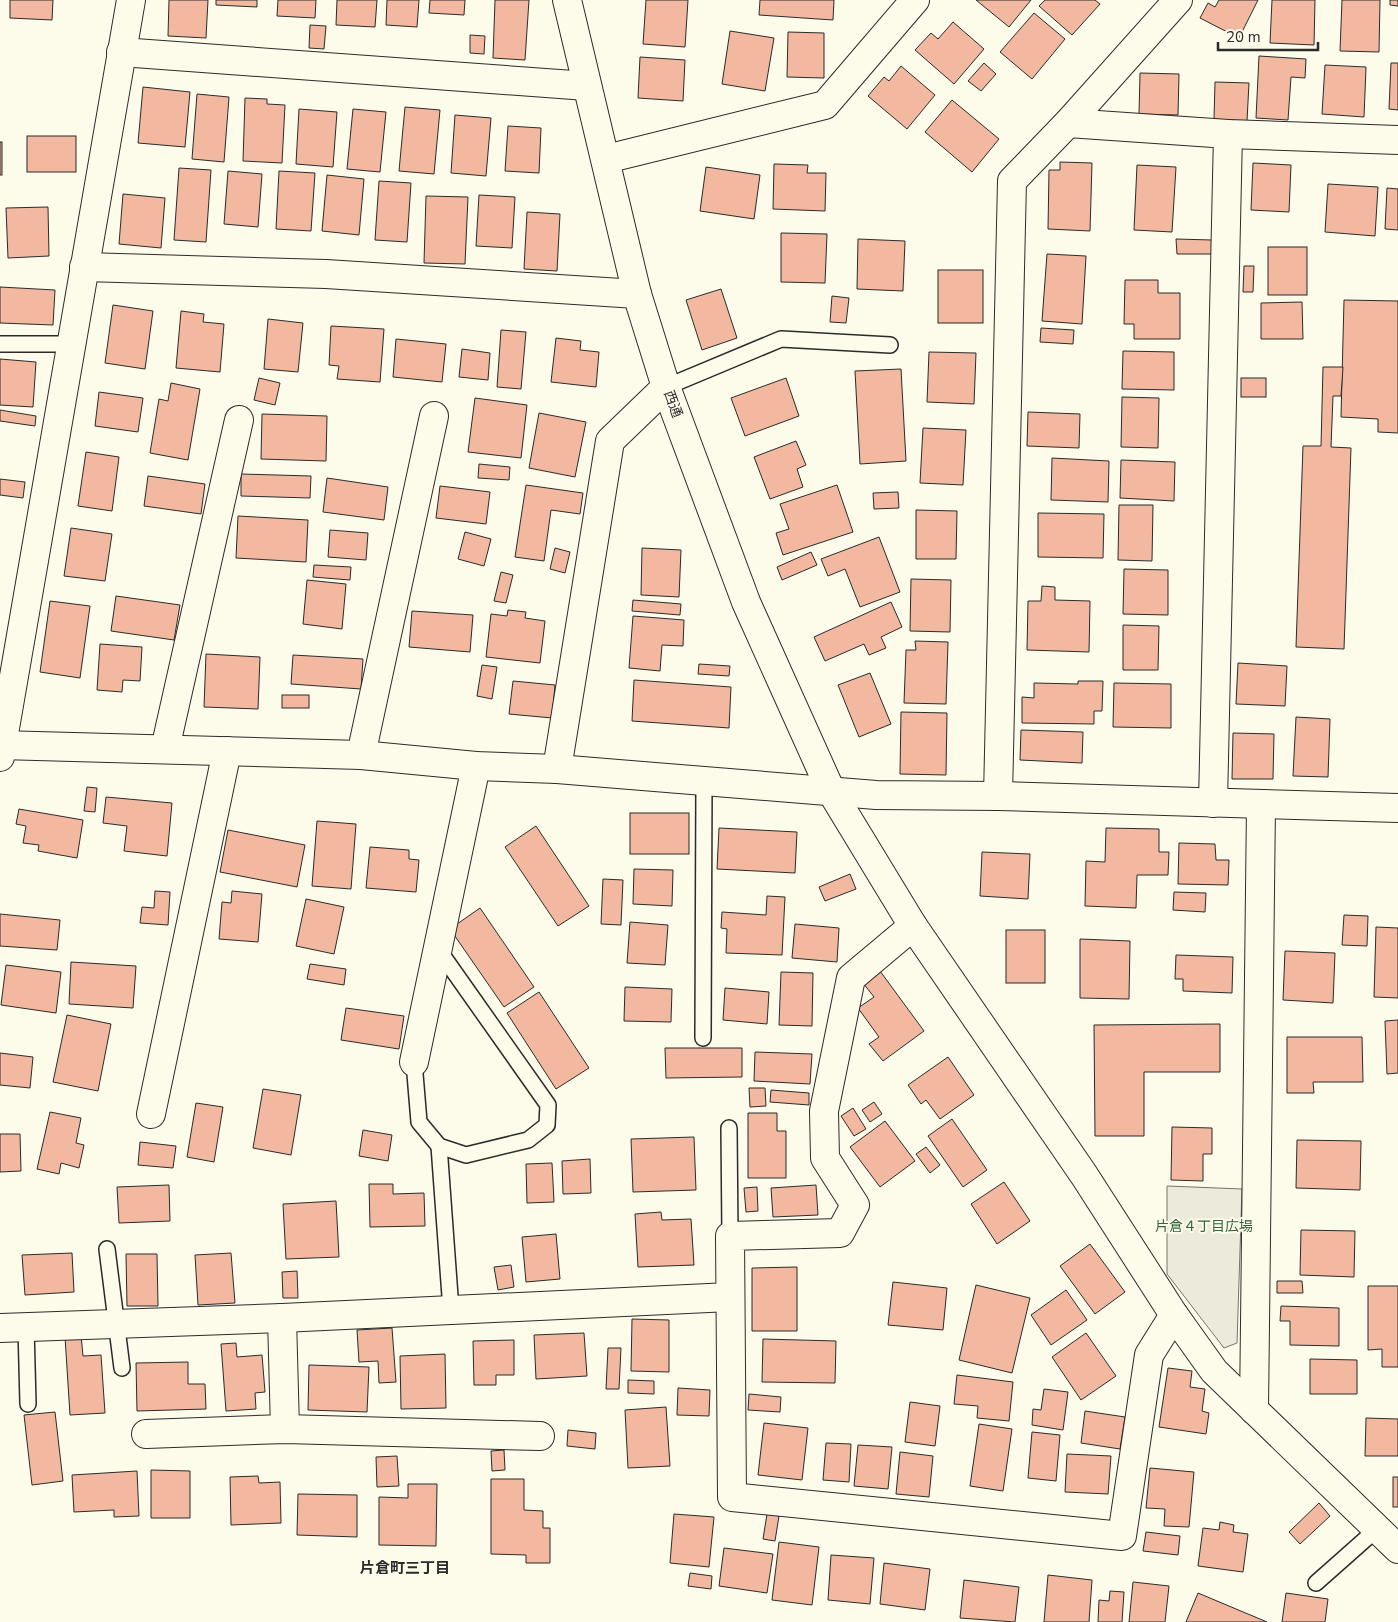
<svg xmlns="http://www.w3.org/2000/svg" width="1398" height="1622" font-family="'Nunito Sans','Noto Sans JP',sans-serif">
  <style>
    .green { fill: #ecebdb; stroke: #74746e }
    .building { fill: #f2b8a0; stroke: #2b2b2b }
    .lines { fill: none; stroke-linecap: round; stroke-linejoin: round }
    .lane-casing { stroke: #2b2b2b; stroke-width: 18 }
    .street-casing { stroke: #2b2b2b; stroke-width: 30 }
    .secondary-casing { stroke: #2b2b2b; stroke-width: 30 }
    .lane { stroke: #fdfbea; stroke-width: 15 }
    .street { stroke: #fdfbea; stroke-width: 28 }
    .secondary { stroke: #fdfbea; stroke-width: 28 }
    .labels { text-anchor: middle; dominant-baseline: central; stroke-width: 4; stroke-linejoin: round; paint-order: stroke }
    .street-label { font-size: 14px; fill: #2b2b2b; stroke: #fdfbea }
    .park-label { font-size: 14px; fill: #34623c; stroke: #fdfbea }
    .neighbourhood-label { font-size: 15px; font-weight: bold; fill: #2b2b2b; stroke: #fdfbea }
  </style>
  <rect width="100%" height="100%" fill="#fdfbea"/>
  <polygon class="green" points="1167,1186 1242,1189 1237,1343 1224,1348 1167,1274"/>
  <g class="building">
    <polygon points="10,0 53,0 52,20 10,18"/>
    <polygon points="169,0 208,0 206,38 168,36"/>
    <polygon points="216,0 257,0 257,7 216,5"/>
    <polygon points="278,0 316,0 315,18 277,16"/>
    <polygon points="337,0 377,0 375,27 336,25"/>
    <polygon points="387,0 419,0 417,27 386,25"/>
    <polygon points="430,0 465,0 464,15 429,13"/>
    <polygon points="495,0 529,0 525,60 493,58"/>
    <polygon points="646,0 688,0 685,47 643,44"/>
    <polygon points="760,0 834,0 833,20 759,15"/>
    <polygon points="976,0 1031,0 1009,27"/>
    <polygon points="1045,0 1095,0 1100,4 1072,35 1039,6"/>
    <polygon points="1219,0 1258,0 1239,38 1200,18 1208,3 1215,7"/>
    <polygon points="1272,0 1315,0 1314,45 1270,43"/>
    <polygon points="1342,0 1380,0 1379,52 1340,51"/>
    <polygon points="1390,0 1398,0 1398,6 1390,5"/>
    <polygon points="1034,13 1065,39 1032,79 1000,52"/>
    <polygon points="953,22 984,49 954,84 915,50 931,33 938,39"/>
    <polygon points="310,25 326,26 324,49 309,48"/>
    <polygon points="730,31 774,38 765,91 722,84"/>
    <polygon points="788,32 824,33 824,78 787,77"/>
    <polygon points="470,35 485,36 484,54 470,53"/>
    <polygon points="1259,56 1306,59 1305,78 1291,77 1288,120 1256,118"/>
    <polygon points="640,57 685,60 683,101 638,98"/>
    <polygon points="984,63 996,74 981,91 968,81"/>
    <polygon points="1391,63 1398,63 1398,110 1389,109"/>
    <polygon points="1325,65 1366,67 1364,117 1322,114"/>
    <polygon points="901,66 935,95 907,129 868,96 884,77 889,81"/>
    <polygon points="1140,73 1179,74 1178,115 1139,114"/>
    <polygon points="1215,82 1249,83 1247,121 1214,119"/>
    <polygon points="143,87 190,92 185,147 138,143"/>
    <polygon points="197,94 229,97 224,162 192,159"/>
    <polygon points="245,98 267,99 267,104 285,105 282,163 243,161"/>
    <polygon points="952,100 999,139 972,172 925,132"/>
    <polygon points="405,107 440,110 434,174 399,171"/>
    <polygon points="299,109 337,112 333,167 296,164"/>
    <polygon points="353,109 386,112 380,172 347,169"/>
    <polygon points="455,115 491,118 486,176 451,173"/>
    <polygon points="508,126 541,128 539,173 505,171"/>
    <rect x="27" y="136" width="49" height="36"/>
    <rect x="0" y="142" width="2" height="33"/>
    <polygon points="1060,162 1092,163 1090,231 1048,229 1049,170 1060,170"/>
    <polygon points="1253,163 1291,165 1289,212 1251,210"/>
    <polygon points="774,164 808,165 807,173 826,173 825,211 773,209"/>
    <polygon points="1137,165 1176,167 1172,232 1134,230"/>
    <polygon points="706,167 760,175 754,219 700,211"/>
    <polygon points="179,168 211,170 206,242 174,240"/>
    <polygon points="228,171 262,174 258,227 224,224"/>
    <polygon points="279,171 315,173 311,231 276,229"/>
    <polygon points="327,175 364,179 359,235 322,231"/>
    <polygon points="379,181 411,183 407,242 375,240"/>
    <polygon points="1328,184 1378,187 1375,236 1325,232"/>
    <polygon points="1387,188 1398,189 1398,230 1385,229"/>
    <polygon points="123,194 165,198 161,248 119,244"/>
    <polygon points="479,195 515,197 512,248 476,246"/>
    <polygon points="426,196 468,197 465,264 424,263"/>
    <polygon points="48,207 49,256 8,258 6,208"/>
    <polygon points="527,212 560,214 557,271 524,269"/>
    <polygon points="781,233 827,234 825,283 781,282"/>
    <polygon points="858,239 905,241 903,291 857,289"/>
    <polygon points="1176,239 1212,240 1212,254 1177,254"/>
    <rect x="1268" y="247" width="39" height="48"/>
    <polygon points="1047,254 1086,256 1082,324 1042,321"/>
    <polygon points="1244,266 1254,266 1253,292 1243,292"/>
    <rect x="938" y="270" width="45" height="53"/>
    <polygon points="1125,280 1158,280 1158,293 1180,293 1180,339 1134,339 1134,324 1124,324"/>
    <polygon points="0,287 55,290 53,325 0,323"/>
    <polygon points="721,289 737,338 702,350 686,300"/>
    <polygon points="832,296 849,298 846,323 830,322"/>
    <polygon points="1344,300 1398,301 1398,433 1378,432 1378,419 1341,417"/>
    <polygon points="1302,302 1303,339 1261,339 1261,303"/>
    <polygon points="113,305 153,311 145,369 105,363"/>
    <polygon points="181,311 204,314 203,322 224,324 220,372 176,368"/>
    <polygon points="268,319 303,323 298,372 264,369"/>
    <polygon points="331,326 384,329 380,382 337,379 339,366 329,365"/>
    <polygon points="1041,328 1074,330 1073,344 1040,342"/>
    <polygon points="501,330 526,332 521,389 497,387"/>
    <polygon points="556,338 581,341 580,350 599,352 596,387 551,382"/>
    <polygon points="396,339 446,344 442,382 393,377"/>
    <polygon points="462,349 490,353 488,380 459,377"/>
    <polygon points="1123,351 1174,352 1174,390 1122,389"/>
    <polygon points="929,352 976,353 974,404 927,402"/>
    <polygon points="0,359 36,362 33,407 0,405"/>
    <polygon points="1323,367 1343,367 1341,396 1333,396 1331,447 1351,448 1344,649 1296,647 1303,446 1321,446"/>
    <polygon points="901,369 906,461 860,464 855,371"/>
    <polygon points="259,378 280,383 275,405 254,400"/>
    <polygon points="786,378 799,416 745,436 731,398"/>
    <rect x="1241" y="378" width="25" height="19"/>
    <polygon points="171,383 200,389 188,460 150,453 159,399 168,401"/>
    <polygon points="99,392 143,398 138,432 95,426"/>
    <polygon points="1122,397 1159,398 1158,448 1121,447"/>
    <polygon points="475,398 527,405 521,458 468,452"/>
    <polygon points="0,410 36,416 35,426 0,421"/>
    <polygon points="1028,412 1080,414 1079,448 1027,446"/>
    <polygon points="539,413 586,422 575,477 529,468"/>
    <polygon points="262,414 327,416 326,461 261,459"/>
    <polygon points="923,428 966,430 963,485 920,483"/>
    <polygon points="796,441 806,465 797,469 803,487 770,499 754,457"/>
    <polygon points="86,452 119,457 112,511 78,506"/>
    <polygon points="1052,458 1109,461 1108,502 1051,500"/>
    <polygon points="1121,460 1175,462 1174,501 1120,498"/>
    <polygon points="479,464 510,467 509,480 478,478"/>
    <polygon points="241,474 311,476 310,498 241,496"/>
    <polygon points="148,476 205,484 201,514 144,506"/>
    <polygon points="327,478 388,487 384,520 323,512"/>
    <polygon points="0,479 25,482 23,498 0,495"/>
    <polygon points="526,485 583,493 580,514 551,510 544,561 515,557"/>
    <polygon points="837,485 853,532 783,555 776,533 789,529 780,504"/>
    <polygon points="440,486 490,492 486,524 436,518"/>
    <polygon points="898,492 899,508 874,509 873,493"/>
    <polygon points="1119,505 1153,505 1152,561 1118,560"/>
    <polygon points="916,510 957,511 956,559 916,559"/>
    <polygon points="1038,513 1104,514 1103,558 1038,557"/>
    <polygon points="238,516 308,520 306,562 236,558"/>
    <polygon points="71,528 112,534 105,581 64,576"/>
    <polygon points="330,530 368,533 366,560 328,557"/>
    <polygon points="465,532 491,539 484,566 458,559"/>
    <polygon points="879,537 900,592 860,607 845,569 828,576 821,559"/>
    <polygon points="555,548 570,552 565,573 550,569"/>
    <polygon points="642,548 681,550 679,597 641,595"/>
    <polygon points="811,552 817,565 782,580 777,567"/>
    <polygon points="314,565 351,567 350,580 313,577"/>
    <polygon points="1124,569 1168,570 1168,615 1123,614"/>
    <polygon points="501,572 513,575 506,603 494,601"/>
    <polygon points="911,579 951,580 950,632 910,631"/>
    <polygon points="307,580 346,584 342,629 303,624"/>
    <polygon points="1042,586 1055,587 1055,600 1090,601 1089,652 1027,650 1028,601 1041,601"/>
    <polygon points="116,596 180,605 174,640 111,631"/>
    <polygon points="633,600 681,604 680,615 632,611"/>
    <polygon points="50,601 90,606 80,678 40,672"/>
    <polygon points="891,602 902,627 881,637 886,648 869,655 864,644 825,661 814,637"/>
    <polygon points="508,610 526,612 525,618 545,621 540,663 486,657 491,614 507,616"/>
    <polygon points="412,611 473,615 470,652 409,647"/>
    <polygon points="633,616 684,620 683,646 662,645 660,671 629,668"/>
    <polygon points="1123,625 1159,626 1158,670 1123,670"/>
    <polygon points="915,641 948,642 946,704 904,703 906,650 916,650"/>
    <polygon points="100,644 142,647 140,681 123,680 122,692 97,690"/>
    <polygon points="206,654 260,657 258,709 204,707"/>
    <polygon points="293,655 363,659 361,689 291,684"/>
    <polygon points="1238,663 1287,666 1285,706 1236,704"/>
    <polygon points="699,664 730,666 729,676 698,674"/>
    <polygon points="482,665 497,667 492,699 477,696"/>
    <polygon points="870,673 891,724 859,737 838,685"/>
    <polygon points="634,680 731,687 729,728 632,721"/>
    <polygon points="513,681 555,685 552,718 509,714"/>
    <polygon points="1078,681 1103,681 1102,711 1094,711 1094,724 1022,723 1022,697 1034,698 1034,683 1078,684"/>
    <polygon points="1114,683 1171,684 1171,728 1113,727"/>
    <rect x="282" y="695" width="27" height="13"/>
    <polygon points="901,712 947,713 946,775 900,774"/>
    <polygon points="1296,717 1330,719 1328,777 1293,776"/>
    <polygon points="1021,730 1083,732 1082,763 1020,760"/>
    <polygon points="1233,733 1274,734 1273,779 1232,779"/>
    <polygon points="87,787 97,788 95,812 84,811"/>
    <polygon points="106,797 172,803 167,856 124,851 127,826 103,823"/>
    <polygon points="19,809 83,820 77,858 38,851 39,845 23,843 26,826 16,824"/>
    <rect x="630" y="813" width="59" height="41"/>
    <polygon points="317,821 356,824 351,889 312,886"/>
    <polygon points="536,826 589,906 558,926 505,847"/>
    <polygon points="719,828 797,832 795,873 717,869"/>
    <polygon points="1106,828 1159,829 1159,852 1169,852 1168,875 1137,875 1136,908 1085,906 1086,861 1105,862"/>
    <polygon points="228,830 305,845 297,887 220,872"/>
    <polygon points="1179,843 1215,844 1216,860 1229,860 1228,885 1178,884"/>
    <polygon points="370,847 409,850 409,859 419,860 416,892 366,888"/>
    <polygon points="982,852 1030,854 1028,899 980,896"/>
    <polygon points="634,869 673,870 672,906 633,904"/>
    <polygon points="850,874 856,889 825,901 819,887"/>
    <polygon points="603,879 623,880 621,925 601,924"/>
    <polygon points="155,891 170,892 168,925 140,923 142,907 154,908"/>
    <polygon points="232,891 262,894 258,942 219,939 222,902 231,903"/>
    <polygon points="1174,892 1206,893 1205,912 1173,910"/>
    <polygon points="767,896 785,897 782,955 726,953 727,929 721,928 722,912 766,915"/>
    <polygon points="306,899 344,907 334,954 296,946"/>
    <polygon points="480,908 534,987 504,1007 450,929"/>
    <polygon points="0,914 60,920 57,950 0,946"/>
    <polygon points="1344,915 1368,916 1367,946 1342,945"/>
    <polygon points="630,922 668,925 665,965 627,963"/>
    <polygon points="795,924 839,928 837,962 792,958"/>
    <polygon points="1376,927 1398,928 1398,998 1374,997"/>
    <rect x="1006" y="930" width="39" height="53"/>
    <polygon points="1080,939 1130,941 1129,999 1080,998"/>
    <polygon points="1285,951 1335,953 1333,1003 1283,1000"/>
    <polygon points="1176,955 1233,957 1232,993 1183,991 1183,979 1175,979"/>
    <polygon points="71,962 136,966 133,1008 69,1004"/>
    <polygon points="310,964 346,969 344,985 307,979"/>
    <polygon points="6,965 61,972 56,1013 1,1005"/>
    <polygon points="880,971 924,1031 883,1061 869,1044 879,1037 858,1008 874,997 863,983"/>
    <polygon points="781,972 813,973 812,1026 779,1025"/>
    <polygon points="625,987 672,989 671,1022 624,1021"/>
    <polygon points="725,988 769,992 767,1024 723,1020"/>
    <polygon points="539,992 589,1068 556,1089 507,1013"/>
    <polygon points="346,1008 404,1016 399,1049 341,1040"/>
    <polygon points="67,1015 111,1024 98,1091 53,1082"/>
    <polygon points="1398,1020 1398,1073 1387,1074 1385,1021"/>
    <polygon points="1220,1024 1220,1072 1144,1072 1144,1136 1095,1136 1094,1025"/>
    <polygon points="1287,1037 1362,1037 1363,1082 1313,1082 1314,1093 1287,1093"/>
    <polygon points="665,1048 742,1048 742,1077 666,1078"/>
    <polygon points="755,1052 812,1054 810,1084 754,1081"/>
    <polygon points="0,1053 33,1057 30,1088 0,1085"/>
    <polygon points="948,1057 974,1095 940,1119 926,1100 921,1104 908,1085"/>
    <polygon points="749,1088 765,1088 766,1106 750,1107"/>
    <polygon points="263,1089 301,1095 291,1155 253,1148"/>
    <polygon points="771,1090 809,1093 809,1105 770,1102"/>
    <polygon points="874,1102 882,1114 870,1122 862,1110"/>
    <polygon points="196,1103 223,1107 214,1162 187,1157"/>
    <polygon points="853,1108 866,1129 854,1136 841,1116"/>
    <polygon points="50,1112 81,1118 76,1143 84,1145 79,1168 61,1163 59,1174 37,1169"/>
    <polygon points="748,1113 777,1113 777,1131 786,1131 786,1178 748,1178"/>
    <polygon points="952,1119 987,1170 963,1187 928,1136"/>
    <polygon points="885,1121 915,1161 880,1187 850,1147"/>
    <polygon points="1172,1127 1212,1128 1212,1154 1203,1154 1203,1181 1171,1180"/>
    <polygon points="363,1130 392,1135 388,1161 359,1156"/>
    <polygon points="0,1134 20,1134 21,1171 0,1172"/>
    <polygon points="694,1137 696,1190 633,1192 631,1139"/>
    <polygon points="1297,1140 1361,1141 1360,1190 1296,1188"/>
    <polygon points="140,1142 176,1146 173,1168 138,1165"/>
    <polygon points="926,1147 940,1165 930,1173 916,1154"/>
    <polygon points="590,1159 591,1193 563,1194 562,1161"/>
    <polygon points="552,1163 554,1202 527,1203 526,1164"/>
    <polygon points="1004,1182 1030,1221 997,1244 971,1204"/>
    <polygon points="369,1184 393,1184 393,1194 424,1193 425,1226 370,1227"/>
    <polygon points="169,1185 170,1221 119,1223 117,1187"/>
    <polygon points="816,1185 818,1215 773,1217 771,1188"/>
    <polygon points="757,1187 758,1211 746,1212 744,1188"/>
    <polygon points="336,1201 339,1257 286,1259 283,1204"/>
    <polygon points="661,1212 662,1220 691,1219 694,1265 638,1267 635,1214"/>
    <polygon points="1301,1230 1355,1231 1354,1277 1300,1275"/>
    <polygon points="556,1234 560,1279 526,1282 522,1237"/>
    <polygon points="1090,1244 1125,1292 1095,1314 1060,1266"/>
    <polygon points="72,1253 74,1292 25,1295 22,1255"/>
    <polygon points="231,1253 235,1303 198,1305 195,1255"/>
    <polygon points="126,1254 157,1254 158,1306 127,1306"/>
    <polygon points="511,1265 514,1287 498,1290 494,1267"/>
    <polygon points="797,1267 797,1331 752,1331 752,1268"/>
    <polygon points="297,1271 298,1298 283,1298 282,1272"/>
    <polygon points="1277,1281 1302,1281 1303,1293 1277,1293"/>
    <polygon points="893,1282 947,1288 943,1330 888,1325"/>
    <polygon points="976,1285 1030,1298 1012,1373 959,1360"/>
    <polygon points="1368,1286 1398,1286 1398,1367 1382,1367 1382,1349 1368,1350"/>
    <polygon points="1066,1290 1087,1320 1051,1345 1031,1315"/>
    <polygon points="1281,1306 1339,1308 1339,1346 1290,1345 1290,1321 1280,1321"/>
    <polygon points="632,1319 669,1320 669,1372 631,1371"/>
    <polygon points="392,1328 396,1382 379,1383 378,1361 359,1362 357,1330"/>
    <polygon points="584,1333 587,1376 536,1379 534,1335"/>
    <polygon points="1086,1333 1116,1376 1081,1400 1052,1357"/>
    <polygon points="81,1335 83,1356 101,1355 105,1413 70,1415 65,1337"/>
    <polygon points="763,1339 836,1341 835,1383 762,1382"/>
    <polygon points="514,1340 514,1375 496,1375 496,1385 474,1385 473,1341"/>
    <polygon points="236,1343 237,1357 262,1355 265,1392 255,1393 256,1409 226,1411 221,1344"/>
    <polygon points="608,1348 621,1348 619,1389 606,1389"/>
    <polygon points="445,1354 446,1408 401,1409 400,1356"/>
    <polygon points="1310,1359 1357,1360 1357,1394 1310,1394"/>
    <polygon points="188,1362 188,1384 205,1384 206,1409 137,1411 136,1363"/>
    <polygon points="309,1365 369,1367 367,1412 308,1410"/>
    <polygon points="1168,1368 1192,1371 1190,1387 1205,1389 1202,1411 1209,1413 1206,1434 1159,1427"/>
    <polygon points="957,1375 1013,1382 1009,1421 977,1418 978,1406 954,1404"/>
    <polygon points="628,1380 654,1381 654,1394 628,1393"/>
    <polygon points="678,1388 710,1390 709,1416 677,1415"/>
    <polygon points="1044,1389 1068,1392 1063,1430 1032,1425 1033,1409 1041,1410"/>
    <polygon points="749,1394 781,1397 780,1412 748,1410"/>
    <polygon points="910,1402 940,1406 935,1446 905,1442"/>
    <polygon points="666,1407 670,1466 628,1468 625,1410"/>
    <polygon points="1085,1411 1125,1417 1120,1449 1081,1443"/>
    <polygon points="55,1412 63,1481 32,1485 24,1415"/>
    <polygon points="1366,1418 1398,1419 1398,1456 1365,1456"/>
    <polygon points="764,1423 808,1428 802,1480 758,1475"/>
    <polygon points="979,1424 1012,1429 1003,1491 970,1486"/>
    <polygon points="568,1430 596,1433 595,1449 567,1446"/>
    <polygon points="1032,1432 1060,1435 1056,1481 1028,1478"/>
    <polygon points="826,1443 851,1444 849,1482 823,1480"/>
    <polygon points="858,1445 892,1447 888,1489 854,1486"/>
    <polygon points="504,1450 505,1470 492,1471 491,1451"/>
    <polygon points="900,1452 933,1456 929,1497 896,1494"/>
    <polygon points="1067,1454 1111,1456 1108,1494 1065,1492"/>
    <polygon points="397,1456 399,1486 377,1487 376,1457"/>
    <polygon points="1150,1468 1194,1472 1189,1527 1164,1526 1165,1509 1146,1508"/>
    <polygon points="151,1470 190,1471 190,1518 151,1518"/>
    <polygon points="137,1471 139,1516 114,1517 114,1510 74,1512 72,1475"/>
    <polygon points="258,1476 259,1483 280,1482 281,1523 231,1525 230,1477"/>
    <rect x="1393" y="1477" width="5" height="30"/>
    <polygon points="491,1479 524,1479 524,1510 543,1511 543,1528 550,1528 550,1563 526,1563 526,1555 491,1554"/>
    <polygon points="408,1484 437,1484 436,1546 379,1545 379,1497 408,1498"/>
    <polygon points="298,1494 357,1495 357,1537 297,1535"/>
    <polygon points="1319,1503 1330,1516 1300,1544 1289,1532"/>
    <polygon points="674,1514 714,1517 709,1567 670,1563"/>
    <polygon points="767,1514 779,1516 775,1541 763,1539"/>
    <polygon points="1220,1522 1234,1525 1233,1532 1248,1534 1243,1572 1198,1566 1203,1528 1219,1530"/>
    <polygon points="1146,1532 1180,1536 1178,1555 1143,1551"/>
    <polygon points="779,1542 819,1547 812,1605 772,1600"/>
    <polygon points="724,1548 773,1554 767,1593 719,1586"/>
    <polygon points="831,1555 874,1558 870,1604 828,1600"/>
    <polygon points="884,1563 930,1569 925,1610 880,1604"/>
    <polygon points="690,1573 712,1576 711,1589 688,1586"/>
    <polygon points="1048,1575 1092,1580 1089,1622 1044,1622"/>
    <polygon points="964,1580 1019,1587 1015,1622 960,1618"/>
    <polygon points="1133,1582 1169,1586 1165,1622 1129,1622"/>
    <polygon points="1110,1591 1124,1592 1122,1622 1098,1622 1099,1600 1109,1601"/>
    <polygon points="1198,1593 1267,1622 1186,1622"/>
    <polygon points="1286,1593 1328,1599 1325,1622 1282,1622"/>
  </g>
  <g class="lines">
    <g class="lane-casing">
      <g id="lane">
        <polyline points="0,344 71,344"/>
        <polyline points="666,387 781,339 890,345"/>
        <polyline points="703,1038 704,781"/>
        <polyline points="414,1062 419,1122 439,1146 466,1155 528,1140 547,1125 548,1105 438,949"/>
        <polyline points="729,1128 730,1236"/>
        <polyline points="439,1146 451,1310"/>
        <polyline points="107,1249 122,1368"/>
        <polyline points="26,1327 28,1404"/>
        <polyline points="1316,1583 1377,1529"/>
      </g>
    </g>
    <g class="street-casing">
      <g id="street">
        <polyline points="121,52 587,86"/>
        <polyline points="1068,123 1228,134 1398,140"/>
        <polyline points="606,159 825,105 915,0"/>
        <polyline points="84,267 326,274 637,294"/>
        <polyline points="0,745 361,755 476,766 557,769 876,795 998,796 1398,808"/>
        <polyline points="165,749 239,420"/>
        <polyline points="361,755 434,416"/>
        <polyline points="0,757 131,0"/>
        <polyline points="557,769 610,441 666,387"/>
        <polyline points="831,791 913,926 1084,1175 1174,1315 1214,1371 1398,1549"/>
        <polyline points="998,796 1012,181 1068,123 1178,0"/>
        <polyline points="1213,803 1228,134"/>
        <polyline points="913,926 851,978 824,1111 825,1158 855,1205 840,1233 730,1236 732,1497 1122,1536 1149,1355 1174,1315"/>
        <polyline points="414,1062 476,766"/>
        <polyline points="151,1114 227,751"/>
        <polyline points="282,1318 285,1429"/>
        <polyline points="0,1328 282,1318 730,1297"/>
        <polyline points="1254,1410 1261,804"/>
        <polyline points="146,1434 285,1429 540,1436"/>
      </g>
    </g>
    <g class="secondary-casing">
      <polyline id="secondary" points="567,0 637,294 666,387 746,602 831,791"/>
    </g>
    <use href="#lane" class="lane"/>
    <use href="#street" class="street"/>
    <use href="#secondary" class="secondary"/>
  </g>
  <g class="labels">
    <g class="street-label">
      <text transform="translate(673 404) rotate(70)">西通</text>
    </g>
    <g class="park-label">
      <text x="1204" y="1226">片倉４丁目広場</text>
    </g>
    <g class="neighbourhood-label">
      <text x="405" y="1568">片倉町三丁目</text>
    </g>
  </g>
  <path d="M1218 42v8h100v-8" fill="none" stroke="#2b2b2b" stroke-width="2.5"/>
  <text x="1226" y="42" font-size="15" fill="#2b2b2b" stroke="#fdfbea" stroke-width="4" paint-order="stroke">20 m</text>
</svg>
